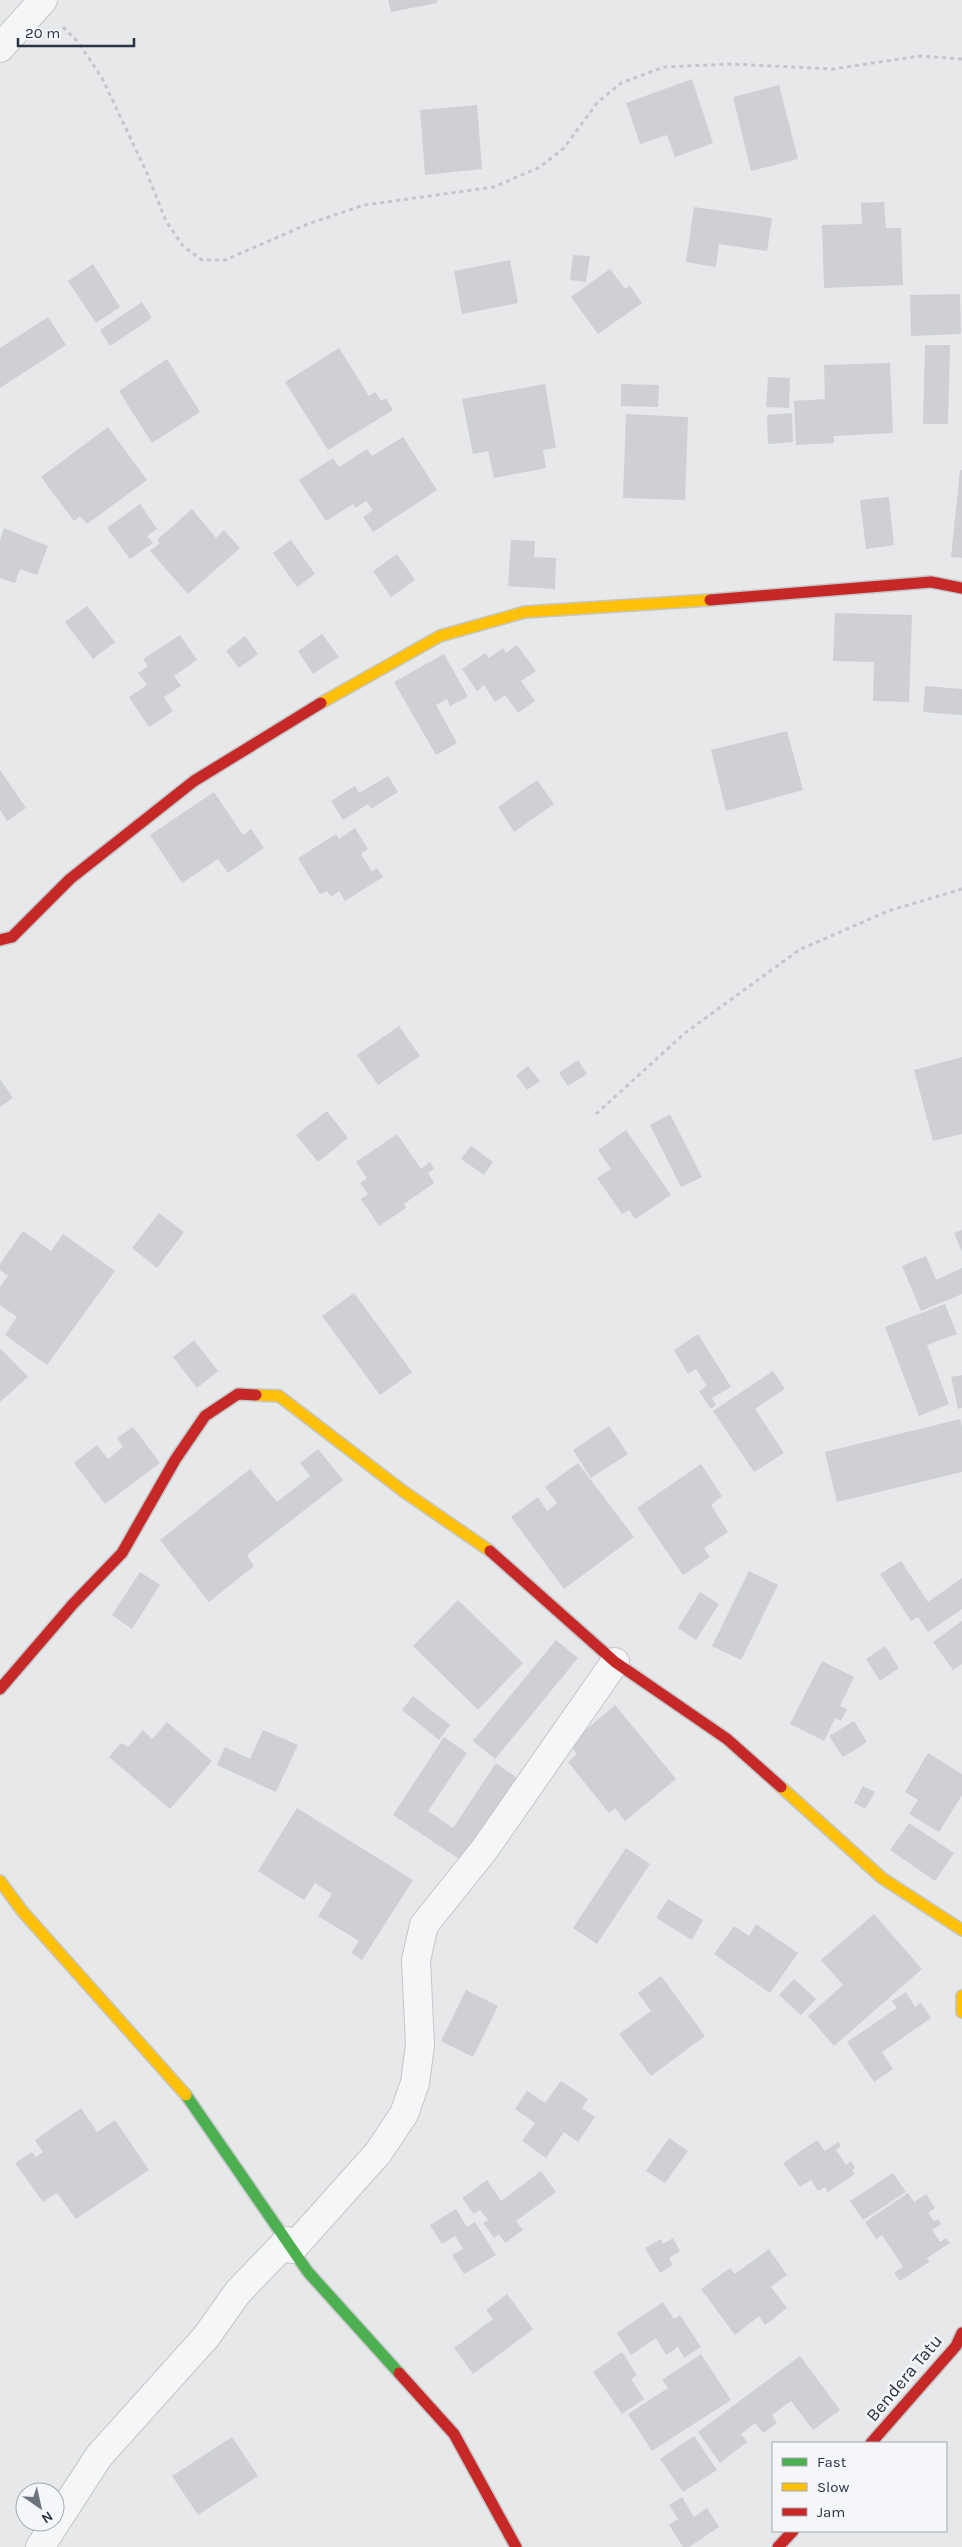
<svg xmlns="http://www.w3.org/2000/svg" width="962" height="2547" font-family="Karla,sans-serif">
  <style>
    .building { fill: #ced0d3 }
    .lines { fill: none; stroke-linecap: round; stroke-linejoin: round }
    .street-casing { stroke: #c4c6c8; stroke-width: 30 }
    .fast-casing { stroke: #c4c6c8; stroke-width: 14 }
    .slow-casing { stroke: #c4c6c8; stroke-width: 14 }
    .jam-casing { stroke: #c4c6c8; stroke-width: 14 }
    .path { stroke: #c5c6ca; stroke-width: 3; stroke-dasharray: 4 4; stroke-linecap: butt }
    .street { stroke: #f5f6f7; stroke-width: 28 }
    .fast { stroke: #4caf50; stroke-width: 11 }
    .slow { stroke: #ffc107; stroke-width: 11 }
    .jam { stroke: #c62828; stroke-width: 11 }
    .labels { text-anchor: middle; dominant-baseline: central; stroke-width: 5; stroke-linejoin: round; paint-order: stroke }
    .street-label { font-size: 18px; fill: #2b3445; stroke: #f4f6f9 }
  </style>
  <rect width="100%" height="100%" fill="#e6e8ea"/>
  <g class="building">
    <polygon points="388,0 437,0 437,3 391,12"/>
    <polygon points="692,79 713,143 675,157 667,135 640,144 626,103"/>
    <polygon points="779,85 798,159 751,171 733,97"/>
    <polygon points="477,105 482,169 425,175 420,110"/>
    <polygon points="884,202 886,228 901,228 903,285 824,288 822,225 862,224 861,203"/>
    <polygon points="694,207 772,218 767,251 719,244 716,267 686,262"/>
    <polygon points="573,255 590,256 586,282 570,280"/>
    <polygon points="510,260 518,303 462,314 454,271"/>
    <polygon points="93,264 120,307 96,323 68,281"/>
    <polygon points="610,269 625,289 630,286 642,303 598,334 571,297"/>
    <polygon points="960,294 961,334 911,336 910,295"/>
    <polygon points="142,302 152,318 110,346 100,330"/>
    <polygon points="48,317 66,345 0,388 0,348"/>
    <polygon points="925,345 950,345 948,424 923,424"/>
    <polygon points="339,348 369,396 375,392 381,401 386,398 393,410 328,450 285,382"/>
    <polygon points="167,359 200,412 152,443 119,391"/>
    <polygon points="890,363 893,433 834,436 834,443 796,445 794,401 825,399 824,365"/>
    <polygon points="768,377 790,378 789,408 766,407"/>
    <polygon points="545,384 556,448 543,450 546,468 494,478 488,451 473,454 462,399"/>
    <polygon points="621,384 659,385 658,407 621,406"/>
    <polygon points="792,413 793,442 768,444 767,415"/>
    <polygon points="626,414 688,417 685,500 623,498"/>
    <polygon points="108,427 147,480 87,524 80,516 74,521 41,477"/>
    <polygon points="403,437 437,490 373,532 363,517 373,510 366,501 356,508 353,504 326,521 299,480 333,458 339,467 367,449 372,456"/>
    <polygon points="960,470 962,470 962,558 951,557"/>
    <polygon points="889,497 894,545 866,549 860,500"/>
    <polygon points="140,504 157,529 147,536 153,543 130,559 107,528"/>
    <polygon points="192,509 216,538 224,530 240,548 188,594 150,551 160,543 157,540"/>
    <polygon points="4,528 48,546 37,575 20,569 15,583 0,578 0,541"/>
    <polygon points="291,540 315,574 297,587 273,553"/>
    <polygon points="511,540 535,541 534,557 556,558 555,589 508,586"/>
    <polygon points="397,554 415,580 391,597 373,571"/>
    <polygon points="87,606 115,642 93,659 65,622"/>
    <polygon points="835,613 912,615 909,702 873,701 874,662 833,661"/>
    <polygon points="322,634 339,657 313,674 298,651"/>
    <polygon points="180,635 197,660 174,676 181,686 164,697 173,711 149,727 129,697 147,685 138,673 148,666 143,659"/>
    <polygon points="245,636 258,654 239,668 226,651"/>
    <polygon points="517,645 536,671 521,681 535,701 518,713 505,695 495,702 484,685 477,691 462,669 485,653 489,658 503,648 506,653"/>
    <polygon points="444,654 468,697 450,706 447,699 436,705 457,743 436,755 394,682"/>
    <polygon points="925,686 962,689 962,715 923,712"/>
    <polygon points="787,731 803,790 726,811 711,750"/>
    <polygon points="0,770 26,808 7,821 0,810"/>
    <polygon points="388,776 398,792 371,809 368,804 343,820 331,801 355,786 359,793"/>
    <polygon points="537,780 554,804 514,832 498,807"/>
    <polygon points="214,792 243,835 251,829 264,848 228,873 218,859 182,883 150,835"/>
    <polygon points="355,828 368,849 361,854 372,872 377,868 383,877 345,901 339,891 331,897 327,891 320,894 298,858 336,834 339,839"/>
    <polygon points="399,1026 420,1056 378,1085 357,1055"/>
    <polygon points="962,1057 962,1134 933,1141 914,1070"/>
    <polygon points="578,1060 587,1074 568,1086 559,1073"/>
    <polygon points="528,1066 540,1081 527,1090 516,1075"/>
    <polygon points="0,1079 13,1098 0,1107"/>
    <polygon points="327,1111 348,1138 318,1162 296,1135"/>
    <polygon points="670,1114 702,1177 681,1187 650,1125"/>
    <polygon points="626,1130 671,1195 635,1219 629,1210 622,1214 597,1178 611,1169 598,1150"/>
    <polygon points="397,1134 421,1169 430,1162 434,1169 428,1173 434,1183 404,1204 406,1208 379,1226 361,1199 368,1194 360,1183 367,1178 356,1162"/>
    <polygon points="471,1146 493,1162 484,1175 461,1159"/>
    <polygon points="159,1213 184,1232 157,1268 132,1248"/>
    <polygon points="962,1230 962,1252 954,1233"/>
    <polygon points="23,1231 51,1251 63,1234 115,1271 47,1365 5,1335 17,1317 0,1305 0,1287 8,1276 0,1270 0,1264"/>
    <polygon points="926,1256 936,1280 962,1268 962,1294 921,1311 902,1266"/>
    <polygon points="354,1293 412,1372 380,1395 322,1316"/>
    <polygon points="945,1304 957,1334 927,1345 949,1404 919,1416 885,1327"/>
    <polygon points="698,1334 731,1387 712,1398 716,1405 711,1409 699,1391 707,1386 696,1369 688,1374 674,1350"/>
    <polygon points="194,1340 218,1371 197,1388 173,1357"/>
    <polygon points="0,1348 28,1377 0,1402"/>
    <polygon points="773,1371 785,1389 755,1409 784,1453 754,1472 713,1411"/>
    <polygon points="962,1375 962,1408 958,1409 951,1377"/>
    <polygon points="960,1419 962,1428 962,1472 837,1502 825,1452"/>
    <polygon points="609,1426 628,1454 591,1478 573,1450"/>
    <polygon points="133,1427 160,1463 105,1504 74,1463 97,1445 108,1459 123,1447 117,1438"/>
    <polygon points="318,1449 343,1480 247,1555 254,1566 209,1602 160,1540 250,1469 277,1502 310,1476 300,1463"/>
    <polygon points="578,1463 634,1537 564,1589 511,1517 538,1497 547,1511 557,1503 545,1487"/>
    <polygon points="701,1464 722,1496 711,1505 728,1532 704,1548 710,1557 683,1575 637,1508"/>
    <polygon points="901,1561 928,1602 962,1578 962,1609 928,1632 918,1617 911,1621 880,1574"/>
    <polygon points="749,1571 778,1585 741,1660 712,1646"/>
    <polygon points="140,1572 160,1585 132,1629 112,1615"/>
    <polygon points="700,1592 719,1604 696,1640 678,1628"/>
    <polygon points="458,1600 523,1663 478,1710 413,1646"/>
    <polygon points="962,1621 962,1664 953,1670 933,1642"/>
    <polygon points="556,1640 578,1658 495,1759 473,1741"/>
    <polygon points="885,1646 899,1668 880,1681 866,1659"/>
    <polygon points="822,1661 854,1677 840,1706 847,1709 841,1721 835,1718 824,1741 790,1724"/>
    <polygon points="413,1696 450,1725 439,1740 402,1710"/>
    <polygon points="615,1705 676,1779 625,1821 615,1808 609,1813 568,1762 577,1754 569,1744"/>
    <polygon points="854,1721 867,1742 843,1757 829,1736"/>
    <polygon points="167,1722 212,1761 170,1809 109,1757 121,1743 128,1747 143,1730 152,1739"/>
    <polygon points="263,1730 298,1745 276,1792 217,1765 225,1747 250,1759"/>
    <polygon points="444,1737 467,1753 428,1811 453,1828 496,1763 520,1780 465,1863 393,1815"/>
    <polygon points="928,1753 962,1774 962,1795 939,1832 909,1814 918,1800 905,1792"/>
    <polygon points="863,1786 875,1792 865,1809 854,1803"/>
    <polygon points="297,1808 413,1880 362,1960 351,1953 359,1941 318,1916 332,1894 315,1883 304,1900 258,1871"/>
    <polygon points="909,1823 954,1853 935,1881 890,1850"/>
    <polygon points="626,1848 650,1864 597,1944 573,1928"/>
    <polygon points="668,1899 703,1920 692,1940 656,1918"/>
    <polygon points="874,1914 922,1969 834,2046 808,2016 843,1985 821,1960"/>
    <polygon points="756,1924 798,1953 770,1993 714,1954 734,1926 749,1936"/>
    <polygon points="661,1976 705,2036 651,2076 619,2034 651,2011 638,1993"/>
    <polygon points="794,1979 816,1999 801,2015 779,1995"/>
    <polygon points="466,1990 498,2006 473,2057 441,2041"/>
    <polygon points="906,1992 915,2007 921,2003 931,2018 882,2052 893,2069 874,2082 847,2042 897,2008 892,2001"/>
    <polygon points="561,2081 588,2099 582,2108 595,2117 578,2142 564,2132 546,2158 522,2141 535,2123 515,2109 527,2091 545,2103"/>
    <polygon points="81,2108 97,2132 115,2120 149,2170 76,2219 57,2193 43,2202 15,2163 32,2152 36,2157 43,2152 35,2140"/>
    <polygon points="669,2138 688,2151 665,2183 646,2171"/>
    <polygon points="817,2140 825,2151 838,2142 841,2146 836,2150 846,2165 851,2161 855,2168 852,2170 855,2174 828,2192 825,2187 818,2191 811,2180 800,2187 783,2163"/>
    <polygon points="541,2171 556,2192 516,2221 523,2230 505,2243 499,2234 494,2238 483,2223 488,2220 480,2210 474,2214 462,2198 487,2180 501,2201"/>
    <polygon points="893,2173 906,2192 863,2220 850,2201"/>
    <polygon points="908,2193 914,2202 926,2194 935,2208 928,2213 934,2221 938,2219 941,2224 932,2230 940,2242 946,2238 950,2243 927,2258 929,2262 900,2281 894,2273 903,2267 882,2235 876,2239 865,2222"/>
    <polygon points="456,2209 467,2227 475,2222 496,2255 464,2274 452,2255 463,2249 455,2236 442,2244 430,2225"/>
    <polygon points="673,2238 680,2251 669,2258 673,2265 660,2273 645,2248 661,2239 663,2244"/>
    <polygon points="769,2249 787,2275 771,2287 787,2308 765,2325 759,2316 735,2335 701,2289 730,2268 735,2274"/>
    <polygon points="507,2294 533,2329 473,2374 454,2348 493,2319 486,2310"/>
    <polygon points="663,2302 674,2319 680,2315 701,2347 684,2358 678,2347 666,2355 656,2338 631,2355 617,2333"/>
    <polygon points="622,2352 637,2375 631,2379 644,2399 622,2414 593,2372"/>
    <polygon points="701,2354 731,2400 652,2451 628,2414 668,2388 662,2380"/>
    <polygon points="800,2356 840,2410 813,2430 791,2401 772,2415 777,2423 763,2433 755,2423 741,2434 747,2442 720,2463 698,2432"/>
    <polygon points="694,2436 717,2470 683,2492 660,2459"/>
    <polygon points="232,2437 258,2476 198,2515 172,2476"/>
    <polygon points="682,2497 694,2517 707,2508 719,2527 689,2547 683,2547 669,2525 678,2519 669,2505"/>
  </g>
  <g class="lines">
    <g class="street-casing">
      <g id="street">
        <polyline points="0,48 43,0"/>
        <polyline points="292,2249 378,2153 404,2114 415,2083 420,2045 416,1960 424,1925 484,1850 615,1662"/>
        <polyline points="40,2547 99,2456 206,2337 238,2292 287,2241"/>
      </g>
    </g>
    <g class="fast-casing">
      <polyline id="fast" points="186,2095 308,2272 399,2373"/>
    </g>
    <g class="slow-casing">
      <g id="slow">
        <polyline points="321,703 440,636 525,612 710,600"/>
        <polyline points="256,1395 279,1396 403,1491 490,1551"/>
        <polyline points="781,1787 882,1878 962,1930"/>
        <polyline points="0,1881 23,1912 186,2095"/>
        <polyline points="962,1996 962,2012"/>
      </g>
    </g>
    <g class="jam-casing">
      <g id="jam">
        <polyline points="710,600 931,582 962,588"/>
        <polyline points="0,940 12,937 70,879 194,781 321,703"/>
        <polyline points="490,1551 615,1662 727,1739 781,1787"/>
        <polyline points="0,1689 73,1604 122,1553 175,1460 205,1416 238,1394 256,1395"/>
        <polyline points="399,2373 454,2434 516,2547"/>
        <polyline points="871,2443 956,2346 962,2333"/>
        <polyline points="778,2547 793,2531"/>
      </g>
    </g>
    <g class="path">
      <polyline points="63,27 78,42 102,78 146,171 166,221 183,246 202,260 225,260 308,224 364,205 494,187 540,167 564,148 597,103 621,83 664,67 731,64 833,69 920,56 962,59"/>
      <polyline points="596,1114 685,1033 799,950 888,911 962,889"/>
    </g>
    <use href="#street" class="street"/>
    <use href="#fast" class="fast"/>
    <use href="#slow" class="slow"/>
    <use href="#jam" class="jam"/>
  </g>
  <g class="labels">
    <g class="street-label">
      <text transform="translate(904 2378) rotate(-50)">Bendera Tatu</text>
    </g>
  </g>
  <rect x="772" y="2442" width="175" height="90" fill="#f4f6f9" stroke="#a4a8b1"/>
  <rect x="782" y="2458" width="25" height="8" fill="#4caf50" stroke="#a4a8b1"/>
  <text x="817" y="2467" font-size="15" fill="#2b3445">Fast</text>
  <rect x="782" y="2483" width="25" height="8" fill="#ffc107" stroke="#a4a8b1"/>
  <text x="817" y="2492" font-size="15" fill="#2b3445">Slow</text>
  <rect x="782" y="2508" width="25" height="8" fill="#c62828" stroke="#a4a8b1"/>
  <text x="817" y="2517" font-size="15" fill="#2b3445">Jam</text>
  <g transform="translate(40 2507) rotate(146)"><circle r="24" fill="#f4f6f9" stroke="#a4a8b1"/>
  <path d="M0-4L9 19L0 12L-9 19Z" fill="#6c737f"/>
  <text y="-8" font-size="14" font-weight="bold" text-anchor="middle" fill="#2b3445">N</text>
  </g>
  <path d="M18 38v8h116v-8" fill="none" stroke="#2b3445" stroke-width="2.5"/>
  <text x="25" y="38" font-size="15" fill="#2b3445" stroke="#f4f6f9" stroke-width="4" paint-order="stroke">20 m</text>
</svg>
